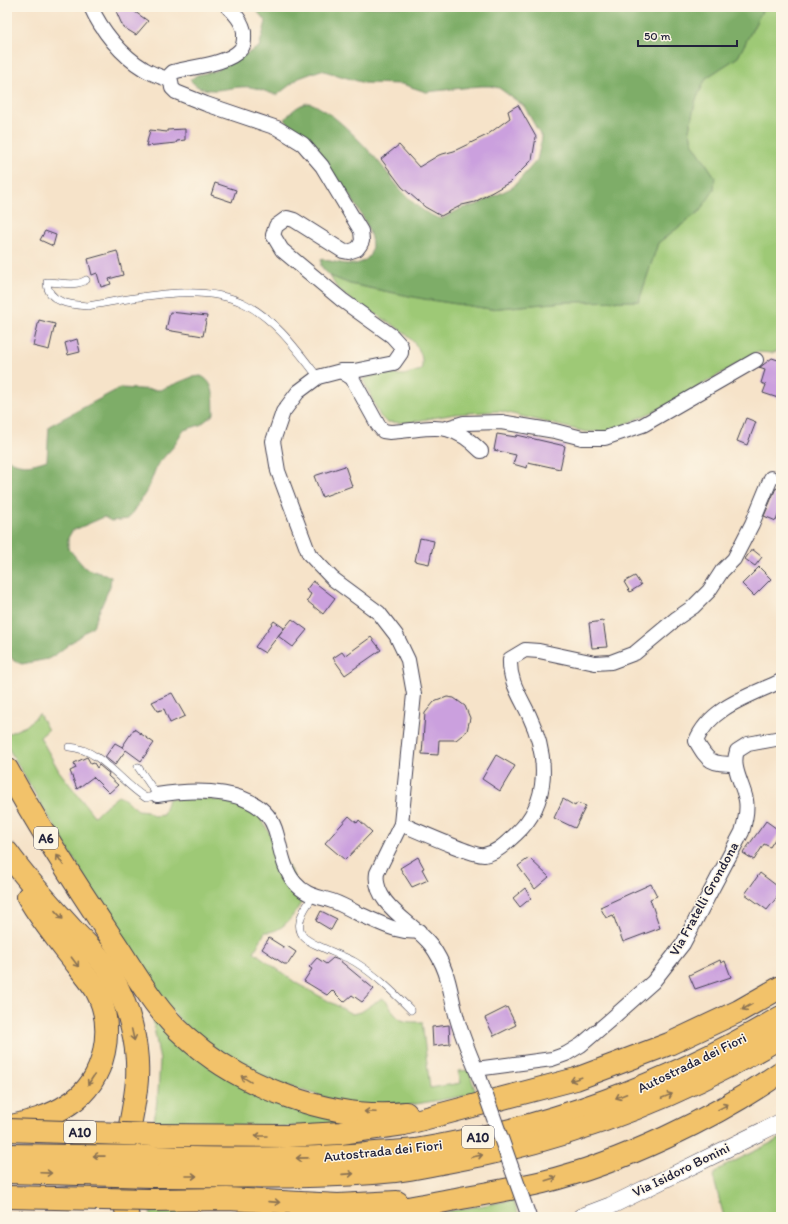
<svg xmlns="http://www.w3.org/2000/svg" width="788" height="1224" font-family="Itim,sans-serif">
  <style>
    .green { fill: #9ec976; stroke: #607658 }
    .forest { fill: #7ead67; stroke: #506851 }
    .building { fill: #cba0de }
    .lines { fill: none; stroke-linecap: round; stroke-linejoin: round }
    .service-casing { stroke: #423f50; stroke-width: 8 }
    .minor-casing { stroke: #423f50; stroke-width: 16 }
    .tertiary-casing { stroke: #423f50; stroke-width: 18 }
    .motorway-casing { stroke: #423f50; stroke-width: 24 }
    .service { stroke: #fff; stroke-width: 7 }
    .minor { stroke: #fff; stroke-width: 14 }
    .tertiary { stroke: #fff; stroke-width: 17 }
    .motorway { stroke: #f2c26a; stroke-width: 22 }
    .minor-bridge-casing { stroke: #423f50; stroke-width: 16; stroke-linecap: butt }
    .motorway-bridge-casing { stroke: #423f50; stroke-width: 24; stroke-linecap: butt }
    .minor-bridge { stroke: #fff; stroke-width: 14 }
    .motorway-bridge { stroke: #f2c26a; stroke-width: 22 }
    .oneway { stroke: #8a7252 }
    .labels { text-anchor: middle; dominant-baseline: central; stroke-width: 3; stroke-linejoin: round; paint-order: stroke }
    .shield { fill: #fcf5e5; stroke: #63616e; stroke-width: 1 }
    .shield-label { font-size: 13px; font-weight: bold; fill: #22223b }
    .street-label { font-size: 14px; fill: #22223b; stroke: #fcf5e5 }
  </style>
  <rect width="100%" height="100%" fill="#fcf5e5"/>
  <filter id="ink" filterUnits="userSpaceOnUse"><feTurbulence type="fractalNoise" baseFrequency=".025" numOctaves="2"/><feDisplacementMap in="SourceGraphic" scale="8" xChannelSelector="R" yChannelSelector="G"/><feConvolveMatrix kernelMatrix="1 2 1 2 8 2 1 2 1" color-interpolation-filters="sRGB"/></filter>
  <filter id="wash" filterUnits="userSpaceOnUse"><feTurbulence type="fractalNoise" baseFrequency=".012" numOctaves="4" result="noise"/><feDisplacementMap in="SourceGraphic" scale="16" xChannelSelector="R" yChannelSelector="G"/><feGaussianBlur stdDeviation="0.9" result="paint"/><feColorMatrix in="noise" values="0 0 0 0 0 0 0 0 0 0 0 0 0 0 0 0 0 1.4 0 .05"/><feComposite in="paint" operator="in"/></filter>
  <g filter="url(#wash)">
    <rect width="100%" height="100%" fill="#f6e3c9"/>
    <g class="green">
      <path d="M764,7H781V349L772,353L757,352L668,405L610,431L586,432L500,411L455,414L405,423L386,422L380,416L363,379L378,374L404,375L421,370C432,333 361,312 340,291C336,287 333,281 330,276L350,284L424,299L490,309L564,302L639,301L658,243L700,211L715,177L693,144L689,130L695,102L706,78L738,57Z"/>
      <path d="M39,714L48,730L40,737L59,771L94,816L119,795L138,810L147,811L154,816L163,815L168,799C202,797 227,799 258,813L305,896C296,911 285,933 265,932L254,952L296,983L352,1014L361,1012L382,998C386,1000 388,1003 390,1007C399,1023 405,1022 422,1022L430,1088L461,1083L458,1071L469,1070L476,1094L404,1106H352L264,1078L226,1056L184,1025L153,988L114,927L7,746V734L26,726Z"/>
      <polygon points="151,1010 173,1036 362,1120 327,1126 153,1128 158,1093 160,1061"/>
      <polygon points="781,1138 781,1217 724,1217 713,1176 719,1169"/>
      <polygon points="513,1200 520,1217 417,1217"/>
      <polygon points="162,1210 223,1214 239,1217 152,1217 150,1212"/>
      <polygon points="265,1211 361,1215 358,1217 277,1217"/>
    </g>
    <g class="forest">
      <path d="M250,7H764L738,57L706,78L695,102L689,130L693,144L715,177L714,190L700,211L658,243L639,301L564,302L490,309L424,299L350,284L330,276L325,271L321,266V259C331,261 345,265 355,264C414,253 301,135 285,120C289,113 300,103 309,103C312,103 317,106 320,108C338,117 364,145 378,161C396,183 414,212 442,219L462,208L476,205L513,187L537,160L542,138L524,106L499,88L490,86H481L426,92L402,84L364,83L321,70L299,78L277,95C268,93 259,88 250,87C228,85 206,99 190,80L197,75L215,71L259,47L266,22L257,11Z"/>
      <path d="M201,376C216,383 213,399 214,414L200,425L184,430L174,446L157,465L148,489L128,519L111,521L104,517L72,531L68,538V548L85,568L111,577L110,586L93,626L55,655L48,659L22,664L14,661L7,652V459C22,468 32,465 47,460L49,426L120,388L160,390L192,377Z"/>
    </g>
    <g id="blocks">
      <g class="building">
        <polygon points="128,7 148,21 136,35 123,27 116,11"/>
        <polygon points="518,105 536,137 532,160 510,182 475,202 462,205 441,216 425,207 402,187 381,159 399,145 419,167 439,155 454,151 487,135 510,118 508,111"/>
        <polygon points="185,129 185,140 177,141 176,143 146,146 150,130 167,132 167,130"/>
        <polygon points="215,183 236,190 232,202 211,195"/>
        <polygon points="45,231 56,235 53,246 40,240"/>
        <polygon points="117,251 123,275 109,279 111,284 101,287 97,273 92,275 88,259"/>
        <polygon points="170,312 207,316 203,336 166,330"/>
        <polygon points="39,320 55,324 49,350 33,346"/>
        <polygon points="77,339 80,352 68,355 65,343"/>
        <polygon points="772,358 781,361 781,399 763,393 766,385 761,383 765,370 759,368"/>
        <polygon points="746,418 756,422 747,445 737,441"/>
        <polygon points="497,434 516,437 517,435 565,446 560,469 528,462 527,468 513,464 516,455 494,450"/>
        <polygon points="345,466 352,486 322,497 314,476"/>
        <polygon points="776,488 781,490 781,507 776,521 764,516"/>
        <polygon points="420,538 434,541 429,564 415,561"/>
        <polygon points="752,549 762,557 755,566 745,559"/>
        <polygon points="759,567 771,579 754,596 742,584"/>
        <polygon points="635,576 641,585 630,592 624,582"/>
        <polygon points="313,581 335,598 323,614 307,601 311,594 306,590"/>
        <polygon points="292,619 307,630 293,647 278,636"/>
        <polygon points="274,621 284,628 265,653 255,647"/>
        <polygon points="603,621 607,647 592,648 589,623"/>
        <polygon points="371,637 381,650 345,675 333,658 342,652 345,656"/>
        <polygon points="172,693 185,716 170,723 164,709 158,711 152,702"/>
        <polygon points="447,697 454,698 465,706 470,718 467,731 456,740 439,740 438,755 422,754 425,713 434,702"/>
        <polygon points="134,729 154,743 141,761 126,750 115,765 105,757 115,743 124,748 122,747"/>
        <polygon points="496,755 515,766 500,791 482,779"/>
        <polygon points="87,757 91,764 94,763 97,768 99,765 106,771 109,773 108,776 118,785 109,793 93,777 77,789 70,771 76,768 74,763"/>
        <polygon points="563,799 575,806 577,803 586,806 575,828 554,818"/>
        <polygon points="349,816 357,823 359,820 372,832 345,860 325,843"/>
        <polygon points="766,821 780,831 770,847 764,844 754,860 743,853"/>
        <polygon points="418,857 424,868 422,869 428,880 412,887 400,868"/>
        <polygon points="529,858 549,877 535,889 518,866"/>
        <polygon points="760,873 781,889 781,892 767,910 745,894"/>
        <polygon points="651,884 657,896 650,899 660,928 623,942 613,915 606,918 600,907"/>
        <polygon points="525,888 531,898 520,907 513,898"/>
        <polygon points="321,911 337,919 331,930 316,921"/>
        <polygon points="269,938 285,948 287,946 296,952 288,964 284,964 262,949"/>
        <polygon points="317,958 326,964 333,958 339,960 374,989 362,1002 352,995 344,1002 332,990 327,995 304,981 312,969 309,967"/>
        <polygon points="720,960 721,963 725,961 731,977 695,989 689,975"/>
        <polygon points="507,1007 516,1025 494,1036 485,1018"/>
        <polygon points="449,1025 450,1044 433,1046 432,1027"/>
      </g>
    </g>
  </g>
  <g filter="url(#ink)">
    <use href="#blocks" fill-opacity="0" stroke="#423f50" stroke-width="1"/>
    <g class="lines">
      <g class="service-casing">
        <g id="service">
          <path d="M86,280C75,287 59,282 47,282C47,303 72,305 88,306C135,298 201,282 245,304C276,320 297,350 318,377"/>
          <path d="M69,747C101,749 120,782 146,798L157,795L138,767"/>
          <path d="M313,897C305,907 294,924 303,936C311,946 344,955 355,962C376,975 394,993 411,1010"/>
        </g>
      </g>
      <g class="minor-casing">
        <g id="minor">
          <path d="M91,7C101,30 122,56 144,69C152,74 161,77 170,80"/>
          <path d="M228,7C234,12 243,23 244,32C244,39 245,45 240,50C228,64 191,67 173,72L170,75L172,88L176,92L206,104L277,128L303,144L322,166L361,231L362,241L360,245L357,249L348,252L343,251L294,220L287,218L276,226L273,235L282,250L342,300L392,336L401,346V353L394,363L354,371H341L318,377L298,392L283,412L273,441L278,471L309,554L333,579L379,613L396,635L408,660L414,694L401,824L377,873C372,904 414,923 431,945C452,974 449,995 459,1025C465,1044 473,1062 480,1079"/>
          <path d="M341,371L352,378L378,425L383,431L390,432C431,430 447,417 481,451"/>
          <polyline points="447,428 464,423 501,422 555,431 582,438 605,438 643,425 756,360"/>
          <path d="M735,764C711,764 708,762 696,741C710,707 750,696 781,681"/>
          <path d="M157,795C193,789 260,786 275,829C281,847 282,868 295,883C306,896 317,896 332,901C341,904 350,909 359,914C379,922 398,934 419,931"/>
          <path d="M401,824C413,829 476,857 484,855C497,853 506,843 516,834C551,802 548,755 529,715C520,696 509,681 510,659L525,650L539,651L595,663L611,662L635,653L677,618L693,607L709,591L722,571L734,559L752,524L771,478"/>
          <path d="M476,1069L552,1059L566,1054L581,1045L609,1021L653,982L683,944L742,832C745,822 748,811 746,800C743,784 731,768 737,751L748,744L781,738"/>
        </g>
      </g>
      <g class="tertiary-casing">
        <polyline id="tertiary" points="581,1217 610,1206 781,1122"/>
      </g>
      <g class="motorway-casing">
        <g id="motorway">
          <path d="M7,769C40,830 78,888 117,946C138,978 157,1012 186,1037C241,1087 331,1121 406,1113"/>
          <path d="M7,852C27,880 49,904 72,929C85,943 101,957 111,975C129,1006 139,1044 137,1079C134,1126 113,1170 128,1217"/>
          <path d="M7,1127C29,1122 50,1117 69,1104C106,1081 116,1027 96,990C91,982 84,974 78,966C61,944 42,922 28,897"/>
          <polyline points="153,1135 288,1136 341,1133 404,1124 576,1079 669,1044 739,1011 781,987"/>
          <path d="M152,1157C224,1159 295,1160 366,1154C382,1152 399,1152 415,1150C549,1128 664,1086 781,1017"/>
          <path d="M152,1176C233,1176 314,1179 395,1171C412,1169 430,1165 447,1162C565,1141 678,1098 781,1037"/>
          <polyline points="151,1200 227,1199 338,1205 397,1202"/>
          <path d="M374,1217C390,1211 407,1208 424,1205C464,1197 504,1191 543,1182C621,1163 715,1118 781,1072"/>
        </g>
      </g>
      <use href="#service" class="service"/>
      <use href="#minor" class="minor"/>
      <use href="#tertiary" class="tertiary"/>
      <use href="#motorway" class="motorway"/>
      <g class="minor-bridge-casing">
        <polyline id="minor-bridge" points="480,1079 529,1217"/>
      </g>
      <g class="motorway-bridge-casing">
        <g id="motorway-bridge">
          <polyline points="7,1130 153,1135"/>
          <polyline points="7,1155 152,1157"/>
          <polyline points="7,1172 152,1176"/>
          <polyline points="7,1197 151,1200"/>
        </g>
      </g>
      <use href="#minor-bridge" class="minor-bridge"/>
      <use href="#motorway-bridge" class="motorway-bridge"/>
    </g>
    <defs><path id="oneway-shaft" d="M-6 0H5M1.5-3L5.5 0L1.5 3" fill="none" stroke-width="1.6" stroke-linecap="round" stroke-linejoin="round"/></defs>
    <g class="oneway">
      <use href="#oneway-shaft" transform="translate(60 860) rotate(-123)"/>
      <use href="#oneway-shaft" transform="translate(59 915) rotate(47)"/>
      <use href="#oneway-shaft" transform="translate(75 962) rotate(53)"/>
      <use href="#oneway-shaft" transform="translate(747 1007) rotate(150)"/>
      <use href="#oneway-shaft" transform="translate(133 1035) rotate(77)"/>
      <use href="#oneway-shaft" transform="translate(246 1079) rotate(-148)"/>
      <use href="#oneway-shaft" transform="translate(576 1079) rotate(162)"/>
      <use href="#oneway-shaft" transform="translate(91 1080) rotate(123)"/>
      <use href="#oneway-shaft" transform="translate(621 1096) rotate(158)"/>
      <use href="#oneway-shaft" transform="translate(667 1096) rotate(-22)"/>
      <use href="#oneway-shaft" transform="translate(723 1107) rotate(-29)"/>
      <use href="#oneway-shaft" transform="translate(370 1112) rotate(-177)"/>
      <use href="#oneway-shaft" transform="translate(261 1136) rotate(-180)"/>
      <use href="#oneway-shaft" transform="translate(99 1156) rotate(-179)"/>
      <use href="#oneway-shaft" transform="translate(477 1156) rotate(-12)"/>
      <use href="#oneway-shaft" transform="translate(302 1158) rotate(179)"/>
      <use href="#oneway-shaft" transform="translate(46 1173) rotate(2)"/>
      <use href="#oneway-shaft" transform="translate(348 1174) rotate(-4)"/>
      <use href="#oneway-shaft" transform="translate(191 1176)"/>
      <use href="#oneway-shaft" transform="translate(551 1179) rotate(-17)"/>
      <use href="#oneway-shaft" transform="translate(274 1202) rotate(4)"/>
    </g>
  </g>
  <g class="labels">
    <g class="shield">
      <rect x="34" y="827" width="24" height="22" rx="3"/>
      <rect x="64" y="1121" width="32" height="22" rx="3"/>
      <rect x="462" y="1126" width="32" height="22" rx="3"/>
    </g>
    <g class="shield-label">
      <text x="46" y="838">A6</text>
      <text x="80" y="1132">A10</text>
      <text x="478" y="1137">A10</text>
    </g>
    <g class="street-label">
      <text transform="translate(704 899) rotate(-61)">Via Fratelli Grondona</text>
      <text transform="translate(692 1063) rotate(-26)">Autostrada dei Fiori</text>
      <text transform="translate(383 1151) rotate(-6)">Autostrada dei Fiori</text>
      <text transform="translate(681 1170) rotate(-26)">Via Isidoro Bonini</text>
    </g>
  </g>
  <rect width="788" height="1224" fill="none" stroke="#fcf5e5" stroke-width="24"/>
  <path d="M638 40v6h99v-6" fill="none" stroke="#22223b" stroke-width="2"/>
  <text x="644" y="40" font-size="12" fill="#22223b" stroke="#fcf5e5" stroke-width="3" paint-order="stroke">50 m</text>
</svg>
